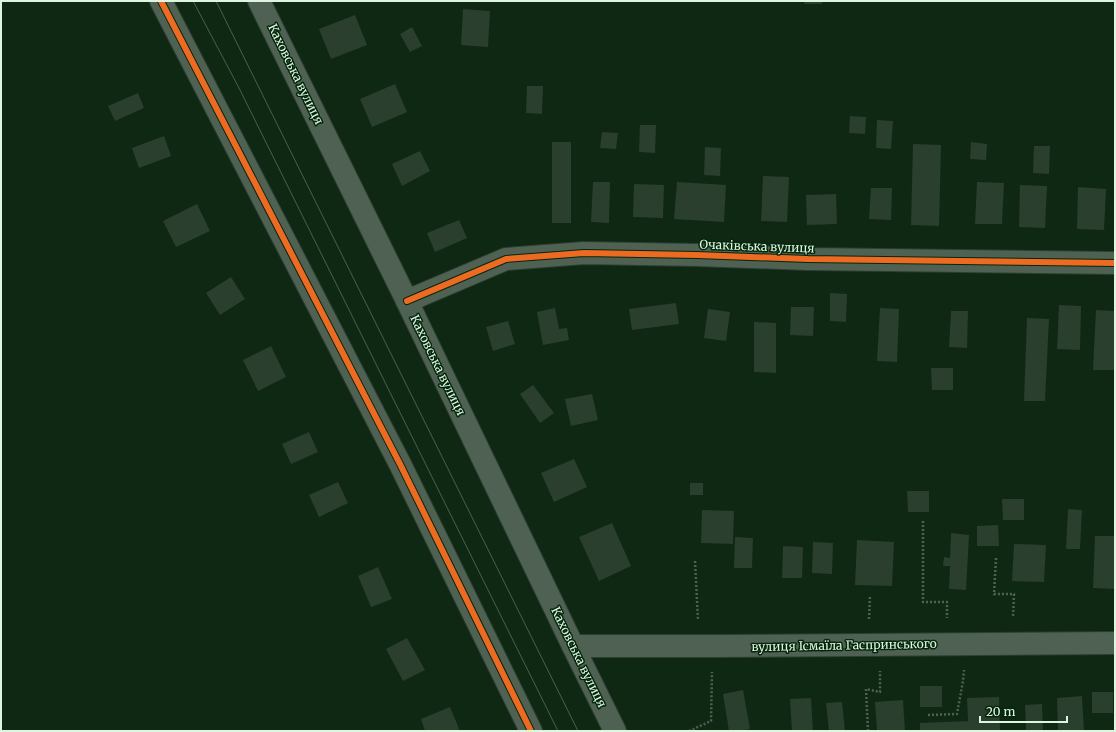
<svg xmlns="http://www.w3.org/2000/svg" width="1116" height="732" font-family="Merriweather,serif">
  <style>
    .building { fill: #2a3f2e }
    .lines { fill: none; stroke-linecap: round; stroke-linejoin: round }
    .street-casing { stroke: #2d3e30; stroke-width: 24 }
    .path { stroke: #506153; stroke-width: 2.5; stroke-dasharray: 2 2; stroke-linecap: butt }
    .street { stroke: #4f6152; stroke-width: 22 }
    .tram { stroke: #4d5f50; stroke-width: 1 }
    .cycleway-casing { stroke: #04260c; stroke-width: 8 }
    .cycleway { stroke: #ed6a23; stroke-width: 6 }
    .labels { text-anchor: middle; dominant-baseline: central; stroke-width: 3; stroke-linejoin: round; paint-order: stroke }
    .street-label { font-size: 12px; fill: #def6e0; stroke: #04260c }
  </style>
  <rect width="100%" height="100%" fill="#0e2814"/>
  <g class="building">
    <polygon points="805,1 822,1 822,4 804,4"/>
    <polygon points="463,9 490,11 488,47 461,45"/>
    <polygon points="355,15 367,45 331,59 319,29"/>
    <polygon points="412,27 422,46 410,52 400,34"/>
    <polygon points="395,84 407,112 372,127 360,99"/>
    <polygon points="527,86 543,86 542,114 526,113"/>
    <polygon points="138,93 144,108 115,121 108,106"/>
    <polygon points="850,116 866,117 865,134 849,133"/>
    <polygon points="877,120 893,121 891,149 876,148"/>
    <polygon points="640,125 656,125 655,153 639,152"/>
    <polygon points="602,132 618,133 616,149 600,148"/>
    <polygon points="164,136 171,156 139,168 132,148"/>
    <rect x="552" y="142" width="19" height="81"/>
    <polygon points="971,142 987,144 986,160 970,159"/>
    <polygon points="913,144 941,145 939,226 911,225"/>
    <polygon points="1034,146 1050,146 1049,174 1033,173"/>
    <polygon points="705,147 721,148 720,176 704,175"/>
    <polygon points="420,151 430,171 402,186 392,164"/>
    <polygon points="763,176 789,177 787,222 761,221"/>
    <polygon points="593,182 610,182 609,223 591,222"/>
    <polygon points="677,182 726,185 724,222 674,219"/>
    <polygon points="977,182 1004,183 1002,224 975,224"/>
    <polygon points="634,184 664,185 663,218 633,217"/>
    <polygon points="1020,185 1047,186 1045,228 1019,227"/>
    <polygon points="1078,187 1106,189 1104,230 1077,229"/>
    <polygon points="871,188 892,188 891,220 869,219"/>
    <polygon points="836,194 837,224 807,225 806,195"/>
    <polygon points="197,204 210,231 176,247 163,221"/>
    <polygon points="459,220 467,238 435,252 427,233"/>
    <polygon points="231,277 245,299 220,315 206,293"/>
    <polygon points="830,293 847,294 846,322 830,321"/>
    <polygon points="676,303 679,324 632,330 629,309"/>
    <polygon points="1059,305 1081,306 1080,350 1057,349"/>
    <polygon points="791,307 814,307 813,336 790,335"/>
    <polygon points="555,308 559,329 567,328 569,340 543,345 537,312"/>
    <polygon points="880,308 899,309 897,362 877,361"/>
    <polygon points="708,309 730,312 726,341 704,338"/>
    <polygon points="1096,310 1115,311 1115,370 1093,370"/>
    <polygon points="951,311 968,311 967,348 949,347"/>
    <polygon points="1027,318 1049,319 1045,401 1024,401"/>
    <polygon points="508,321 515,344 493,351 486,327"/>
    <polygon points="754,322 776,323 776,373 754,372"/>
    <polygon points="271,346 286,377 258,391 243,360"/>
    <polygon points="931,368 953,368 953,390 932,390"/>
    <polygon points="533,385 554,413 540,423 520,394"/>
    <polygon points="592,394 598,420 571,426 565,399"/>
    <polygon points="309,432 318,452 291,464 282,444"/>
    <polygon points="574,459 587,487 554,502 541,473"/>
    <polygon points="338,482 348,503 319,517 309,495"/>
    <rect x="690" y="483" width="13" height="12"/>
    <polygon points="907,491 929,491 929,512 908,512"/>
    <polygon points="1002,499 1024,499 1024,520 1003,520"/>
    <polygon points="1068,509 1082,510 1080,549 1066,549"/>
    <polygon points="702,510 734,511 733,544 701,543"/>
    <polygon points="612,523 631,566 599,581 579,537"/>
    <polygon points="998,525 999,546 977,546 977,526"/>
    <polygon points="951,533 969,535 966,590 949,589 950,566 943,566 944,557 950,558"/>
    <polygon points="1095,536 1115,536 1115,589 1093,588"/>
    <polygon points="735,537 753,538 752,568 734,568"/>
    <polygon points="857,540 894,542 892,586 855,585"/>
    <polygon points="813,542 833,543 832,574 812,573"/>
    <polygon points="1014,544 1046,545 1044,582 1012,581"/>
    <polygon points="783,546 803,547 802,578 782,578"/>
    <polygon points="378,567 392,599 371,607 358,576"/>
    <polygon points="407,638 425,670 403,681 386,649"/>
    <rect x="920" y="686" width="22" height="21"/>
    <polygon points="743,690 750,729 740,731 729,731 723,694"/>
    <rect x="1092" y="692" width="21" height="21"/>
    <polygon points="1082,696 1084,731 1058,731 1057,698"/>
    <polygon points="999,697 1000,731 920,731 920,723 968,721 967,698"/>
    <polygon points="811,698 813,731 792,731 790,699"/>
    <polygon points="903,700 905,731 877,731 875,702"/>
    <polygon points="842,702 845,731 829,731 826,703"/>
    <polygon points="1042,704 1043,731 1026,731 1025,705"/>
    <polygon points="450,707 460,731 425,731 421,719"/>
  </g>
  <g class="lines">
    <g class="street-casing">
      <g id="street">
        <polyline points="161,1 400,464 531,731"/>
        <polyline points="259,1 407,301 573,646 615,731"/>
        <polyline points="407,301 506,259 584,253 697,255 808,259 1115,263"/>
        <polyline points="573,646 714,646 1115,643"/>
      </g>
    </g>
    <g class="path">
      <polyline points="923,521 923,602 947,602 947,618"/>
      <polyline points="996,558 994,594 1014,594 1013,617"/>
      <polyline points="695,561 698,620"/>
      <polyline points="869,619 870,595"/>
      <polyline points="928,715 957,714 963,681 964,670"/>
      <polyline points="689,731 711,721 712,672"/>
      <polyline points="868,731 866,689 880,692 880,671"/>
    </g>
    <use href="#street" class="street"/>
    <g class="tram">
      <polyline points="193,1 239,88 558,731"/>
      <polyline points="216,1 578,731"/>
    </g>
    <g class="cycleway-casing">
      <g id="cycleway">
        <polyline points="161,1 400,464 531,731"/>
        <polyline points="407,301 506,259 584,253 697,255 808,259 1115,263"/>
      </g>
    </g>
    <use href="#cycleway" class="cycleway"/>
  </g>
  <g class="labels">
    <g class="street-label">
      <text transform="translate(296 74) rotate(64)">Каховська вулиця</text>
      <text transform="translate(757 246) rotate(2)">Очаківська вулиця</text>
      <text transform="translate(438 365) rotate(64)">Каховська вулиця</text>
      <text transform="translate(844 645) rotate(-1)">вулиця Ісмаїла Гаспринського</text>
      <text transform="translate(579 657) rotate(64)">Каховська вулиця</text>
    </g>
  </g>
  <rect width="1116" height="732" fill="none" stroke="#def6e0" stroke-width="4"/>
  <path d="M980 716v6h87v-6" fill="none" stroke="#def6e0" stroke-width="2"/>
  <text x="986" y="716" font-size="12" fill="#def6e0" stroke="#04260c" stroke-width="3" paint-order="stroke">20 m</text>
</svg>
